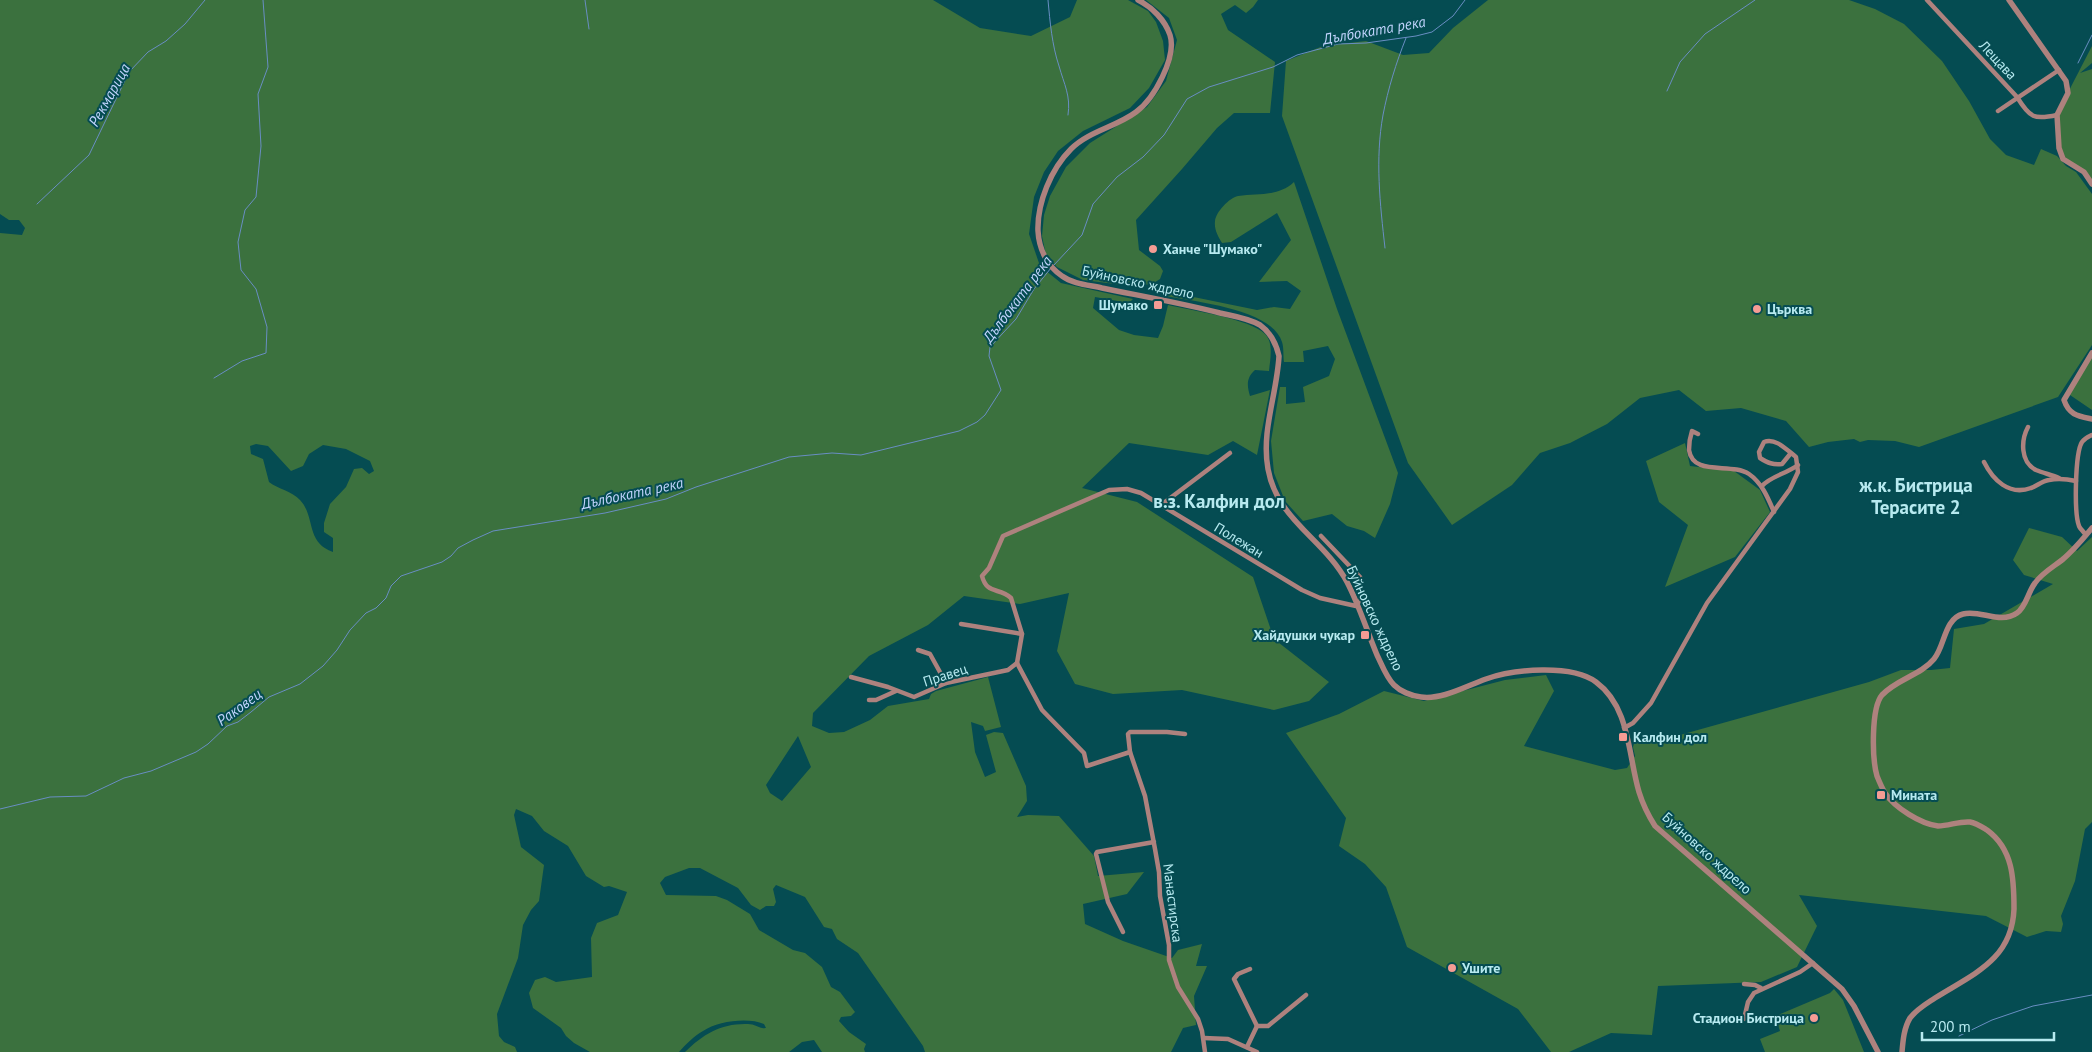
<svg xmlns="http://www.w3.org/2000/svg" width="2092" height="1052" font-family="'PT Sans',sans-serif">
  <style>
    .green { fill: #3b713e; fill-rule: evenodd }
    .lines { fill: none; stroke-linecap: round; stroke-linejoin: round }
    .stream { stroke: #698ec3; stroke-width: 1 }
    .minor { stroke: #ae827e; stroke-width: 4.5 }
    .tertiary { stroke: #ae827e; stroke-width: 5.5 }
    .poi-dot { fill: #f59c94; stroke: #054c52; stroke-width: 2 }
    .labels { text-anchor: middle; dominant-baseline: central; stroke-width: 4; stroke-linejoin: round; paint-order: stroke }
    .street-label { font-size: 14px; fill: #b7eaf0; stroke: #054c52 }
    .poi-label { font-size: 14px; font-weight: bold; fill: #b7eaf0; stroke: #054c52; text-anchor: start }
    .water-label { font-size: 15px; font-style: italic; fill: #c1d4fd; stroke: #054c52 }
    .district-label { font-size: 19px; font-weight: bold; fill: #b7eaf0; stroke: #054c52 }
  </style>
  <rect width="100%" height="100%" fill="#054c52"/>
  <g class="green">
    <path d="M0,0H933L980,28L1031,36L1070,17L1077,0H1128L1148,11L1156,22L1163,41L1165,60L1149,88L1130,108L1083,131L1058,151L1044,172L1034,197L1029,234L1040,266L1061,283L1133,299L1129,303L1095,297L1093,308L1119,330L1134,335L1158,338L1163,326L1168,305C1189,310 1251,319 1265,334C1274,343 1270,360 1269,371L1255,370C1246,378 1247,386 1250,396L1270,390L1257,455L1233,441L1208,455L1129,443L1082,488L1137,502L1253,577L1274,639L1329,682L1309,701L1274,710L1182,690L1113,694L1075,684L1057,651L1069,593L1020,604L964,596L928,625L869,656L813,713L812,726L829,733L844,732L870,720L888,706L929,699L931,694L936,691L988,677L1001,727L985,731L983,726L971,722L975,752L985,777L996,772L986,735L994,732L1003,733L1026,786L1027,801L1017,817L1028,815L1059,816L1094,856L1098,876L1144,872L1127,894L1083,904L1085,924L1123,941L1172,958L1178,950L1202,944L1196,966H1207L1194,996L1196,1025L1183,1028L1171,1052H925L923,1046L858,953L837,939L832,929L824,927L805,897L776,885L773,889L776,902L774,906H766L760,910L751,905L738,888L700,868H689L665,877L660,883L666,895L716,896L727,900L750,914L759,930L793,950L805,953L822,967L831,987L840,992L855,1012L851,1016L841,1017L839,1021L849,1032L866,1044L864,1049L865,1052H822L814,1040L802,1042L789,1052H685C703,1034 722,1023 748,1024C755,1024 760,1029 766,1028L764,1024C748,1017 718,1021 703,1031C694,1036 686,1044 679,1052H590L574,1043L566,1036L561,1028L533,1008L529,993L535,980L545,977L556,982L592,977L591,938L597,923L618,915L627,892L609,886L604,887L586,876L568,846L544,831L532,816L516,809L514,815L521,847L544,865L539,901L531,910L523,925L518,958L497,1014L499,1036L504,1042L515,1047L517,1052H0V233L22,235L25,228L19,220H9L0,214ZM256,444L268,446L291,471L303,466L309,454L323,445L346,449L370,461L374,471L369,474L362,468L354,469L346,487L330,504L324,523V532L333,538V552C305,542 316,517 300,500C292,491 278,489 269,482L263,459L251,454L250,446ZM798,736L811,767L782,801L770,793L766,785Z"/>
    <polygon points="1146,0 1258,0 1253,7 1246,13 1235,5 1221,14 1228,30 1275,62 1270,113 1234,113 1217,128 1182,169 1136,220 1139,250 1160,266 1163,271 1160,279 1152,284 1131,286 1083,280 1057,267 1046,255 1042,236 1044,215 1050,196 1066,167 1090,143 1147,107 1166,81 1177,40 1169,18"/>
    <polygon points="1488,0 1849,0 1875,9 1904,24 1942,61 1969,101 1990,139 2006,155 2034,165 2041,149 2057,156 2066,166 2076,172 2092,194 2092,345 2058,397 1919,447 1895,441 1868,440 1860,442 1854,439 1828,442 1809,447 1786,421 1741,408 1706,411 1679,390 1640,398 1607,424 1570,443 1540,453 1512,485 1452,525 1408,463 1282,116 1286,61 1323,46 1366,41 1403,55 1429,53 1453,28"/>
    <polygon points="2092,46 2092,63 2080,73 2092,69 2092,184 2084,172 2063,159 2057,128 2060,108"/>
    <path d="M1294,182L1337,309L1398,473L1390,504L1375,538L1364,531L1347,526L1332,514L1303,521L1285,501L1274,473L1271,441L1280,387H1286V404L1305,402L1303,387L1329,376L1335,359L1328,346L1303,351L1304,362H1284C1283,356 1284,348 1282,342C1272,309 1196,302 1166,296L1174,293L1257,310L1274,307L1290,309L1301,291L1287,281L1259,282L1291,240L1277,213L1231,242L1222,243C1218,236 1214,230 1215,221C1216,212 1229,198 1238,196C1258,193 1278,197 1294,182Z"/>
    <polygon points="2092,354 2092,410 2067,393"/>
    <polygon points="1685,443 1690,466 1734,471 1760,490 1770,512 1735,557 1665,587 1688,525 1659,502 1646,461"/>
    <polygon points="2029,528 2062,537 2077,551 2092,537 2092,822 2085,829 2075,881 2061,916 2063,924 2061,932 2046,931 2027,937 1986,916 1799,895 1817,926 1797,967 1761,982 1658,986 1652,1035 1611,1033 1569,1052 1551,1052 1518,1009 1407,947 1386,887 1365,864 1339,846 1346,818 1286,733 1339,714 1384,691 1424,701 1505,680 1546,675 1554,691 1524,746 1615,770 1627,768 1635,756 1633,747 1635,740 1662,740 1869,682 1901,670 1931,670 1950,668 1954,629 1984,624 2053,584 2024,575 2013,560"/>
    <polygon points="1834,989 1843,1000 1864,1052 1765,1052 1760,1039 1780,1031 1777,1022 1778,1015 1830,993"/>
  </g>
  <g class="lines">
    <g class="stream">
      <polyline points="585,0 589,29"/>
      <path d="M1048,0C1050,22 1052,45 1059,66C1064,84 1071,96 1068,115"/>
      <polyline points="2078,63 2092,35"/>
      <polyline points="1667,91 1680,62 1705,34 1755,0"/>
      <polyline points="37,204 89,155 129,72 148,52 166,41 185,24 205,0"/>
      <path d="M1385,248C1380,204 1375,159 1383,115C1388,89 1396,63 1406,38"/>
      <polyline points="1054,265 1082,235 1093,204 1117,177 1143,157 1164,135 1187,99 1209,87 1273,67 1297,55 1338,44 1366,43 1416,36 1432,32 1453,16 1465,0"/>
      <polyline points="214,378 242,361 266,353 267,327 256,289 241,270 238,242 245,210 256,197 261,146 258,94 268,67 263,0"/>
      <polyline points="0,809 50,797 86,796 124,778 151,771 196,752 208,744 227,726 238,722 251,712 269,697 300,684 323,666 337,650 350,630 366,613 376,608 386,598 391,586 401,576 442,562 451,556 458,548 473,540 493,531 605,513 666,499 696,487 789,457 832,453 861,455 959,431 977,422 985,415 1001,390 989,356 990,347 1016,319 1034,289 1051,268"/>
      <polyline points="1959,1036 1992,1020 2033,1006 2092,995"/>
    </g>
    <g class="minor">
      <path d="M1927,0L2017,97C2030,118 2034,120 2057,115"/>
      <polyline points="1998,111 2059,70"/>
      <path d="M2028,427C2021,440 2020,462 2036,470C2043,473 2052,475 2059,478"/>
      <path d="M1698,434L1692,431C1690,437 1689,444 1689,450C1693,477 1731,462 1749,474C1762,483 1768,498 1774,512"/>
      <path d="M1984,462C1993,480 2009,496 2031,488C2037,486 2042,481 2049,480C2058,478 2067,479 2076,481"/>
      <path d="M1762,486C1771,476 1786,474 1798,465"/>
      <polyline points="1161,505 1230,453"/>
      <path d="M2086,535C2084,532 2080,529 2079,526C2074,513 2075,453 2082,442C2085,438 2088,437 2092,435"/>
      <polyline points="961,624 1022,634"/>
      <polyline points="918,650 930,654 946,683"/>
      <polyline points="851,677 888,687 914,697 946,683 1008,670 1017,663"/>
      <polyline points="869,700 876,700 896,691"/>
      <path d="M1624,728L1633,723L1651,703L1707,603L1790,489L1798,472L1796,457C1787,450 1775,437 1764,442L1759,452L1760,458C1768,463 1773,465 1782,464L1791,453"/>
      <polyline points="1185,734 1167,732 1130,732 1128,734 1130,752 1145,796 1155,849 1159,872 1160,896 1169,945 1169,960 1178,987 1198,1019 1202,1031 1205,1052"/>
      <path d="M1130,752L1087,766L1084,753L1042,710L1017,663L1022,634L1011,598C999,587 987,595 982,576L989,568L1003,536L1109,490L1127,489L1141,493L1302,590L1320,598L1356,606L1362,597L1360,577L1321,536"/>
      <polyline points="1123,932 1108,902 1096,854 1097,852 1154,842"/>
      <polyline points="1250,969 1238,974 1234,979 1257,1026"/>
      <polyline points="1744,984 1755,985 1761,988"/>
      <polyline points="1721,1017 1724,1020 1744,1019 1748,1002 1754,993 1800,972 1813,963"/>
      <polyline points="1257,1026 1268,1026 1306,995"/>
      <polyline points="1204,1038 1228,1039 1257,1052"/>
      <polyline points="1247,1047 1257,1026"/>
    </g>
    <g class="tertiary">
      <path d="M1138,0C1152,7 1165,20 1170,35C1177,57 1154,99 1136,112C1116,127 1089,131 1071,149C1051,169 1037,203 1038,231C1039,249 1047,266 1062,276C1073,284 1089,285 1102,288C1141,296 1181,303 1220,313C1233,316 1248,318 1260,325C1271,333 1276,343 1279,356C1277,394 1261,431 1268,469C1277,520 1324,539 1347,582C1359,605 1367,631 1377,655C1382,665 1386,677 1394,685C1400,691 1411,696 1421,697C1442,700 1466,686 1486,679C1513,669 1572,664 1596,682C1630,707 1628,755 1639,792C1643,805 1648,815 1655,826L1842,989L1854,1006L1878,1052"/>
      <polyline points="2009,0 2066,81 2068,93 2057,115 2059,148 2063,159 2084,172 2092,184"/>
      <path d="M2092,353L2064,400C2069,415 2078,416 2092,419"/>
      <path d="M1902,1052C1903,1040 1904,1028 1910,1018C1917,1009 1926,1004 1935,998C1973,974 2012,960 2014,909C2014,879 2013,849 1987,830C1982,827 1976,823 1970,822C1959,821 1949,826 1938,826C1921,824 1895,808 1885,793C1882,788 1879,781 1877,776C1872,759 1871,708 1882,695C1897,679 1921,675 1934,659C1945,646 1944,619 1963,614C1980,609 2000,625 2017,613C2026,607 2028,592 2035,583C2042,573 2053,567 2062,560C2073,551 2083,539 2092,528"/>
    </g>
  </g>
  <g class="poi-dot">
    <circle cx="1153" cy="249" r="5"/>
    <rect x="1153" y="300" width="10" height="10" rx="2.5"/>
    <circle cx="1757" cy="309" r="5"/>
    <rect x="1360" y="630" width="10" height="10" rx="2.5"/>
    <rect x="1618" y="732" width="10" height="10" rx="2.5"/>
    <rect x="1876" y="790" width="10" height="10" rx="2.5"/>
    <circle cx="1452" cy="968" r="5"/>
    <circle cx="1814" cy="1018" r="5"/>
  </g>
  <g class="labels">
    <g class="street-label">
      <text transform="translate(1998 60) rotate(47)">Лещава</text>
      <text transform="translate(1138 282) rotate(12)">Буйновско ждрело</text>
      <text transform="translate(1239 540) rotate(31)">Полежан</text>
      <text transform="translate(1375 618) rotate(65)">Буйновско ждрело</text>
      <text transform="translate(945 675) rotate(-18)">Правец</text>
      <text transform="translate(1707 853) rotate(42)">Буйновско ждрело</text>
      <text transform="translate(1173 903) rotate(83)">Манастирска</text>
    </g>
    <g class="poi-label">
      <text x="1163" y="249">Ханче "Шумако"</text>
      <text x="1148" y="305" text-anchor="end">Шумако</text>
      <text x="1767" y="309">Църква</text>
      <text x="1355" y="635" text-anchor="end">Хайдушки чукар</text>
      <text x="1633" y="737">Калфин дол</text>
      <text x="1891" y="795">Мината</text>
      <text x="1462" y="968">Ушите</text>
      <text x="1804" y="1018" text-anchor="end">Стадион Бистрица</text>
    </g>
    <g class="water-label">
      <text transform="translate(1374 30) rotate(-10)">Дълбоката река</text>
      <text transform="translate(109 95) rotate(-61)">Рекмарица</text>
      <text transform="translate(1017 299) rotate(-53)">Дълбоката река</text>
      <text transform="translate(632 493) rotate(-12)">Дълбоката река</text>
      <text transform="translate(239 707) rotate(-36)">Раковец</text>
    </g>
    <g class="district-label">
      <text x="1916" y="485">ж.к. Бистрица<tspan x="1916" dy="22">Терасите 2</tspan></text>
      <text x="1219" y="501">в.з. Калфин дол</text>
    </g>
  </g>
  <path d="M1922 1032v8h132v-8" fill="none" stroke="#b7eaf0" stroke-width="2.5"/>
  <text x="1930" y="1032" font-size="15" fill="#b7eaf0" stroke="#054c52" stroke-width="4" paint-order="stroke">200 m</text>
</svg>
